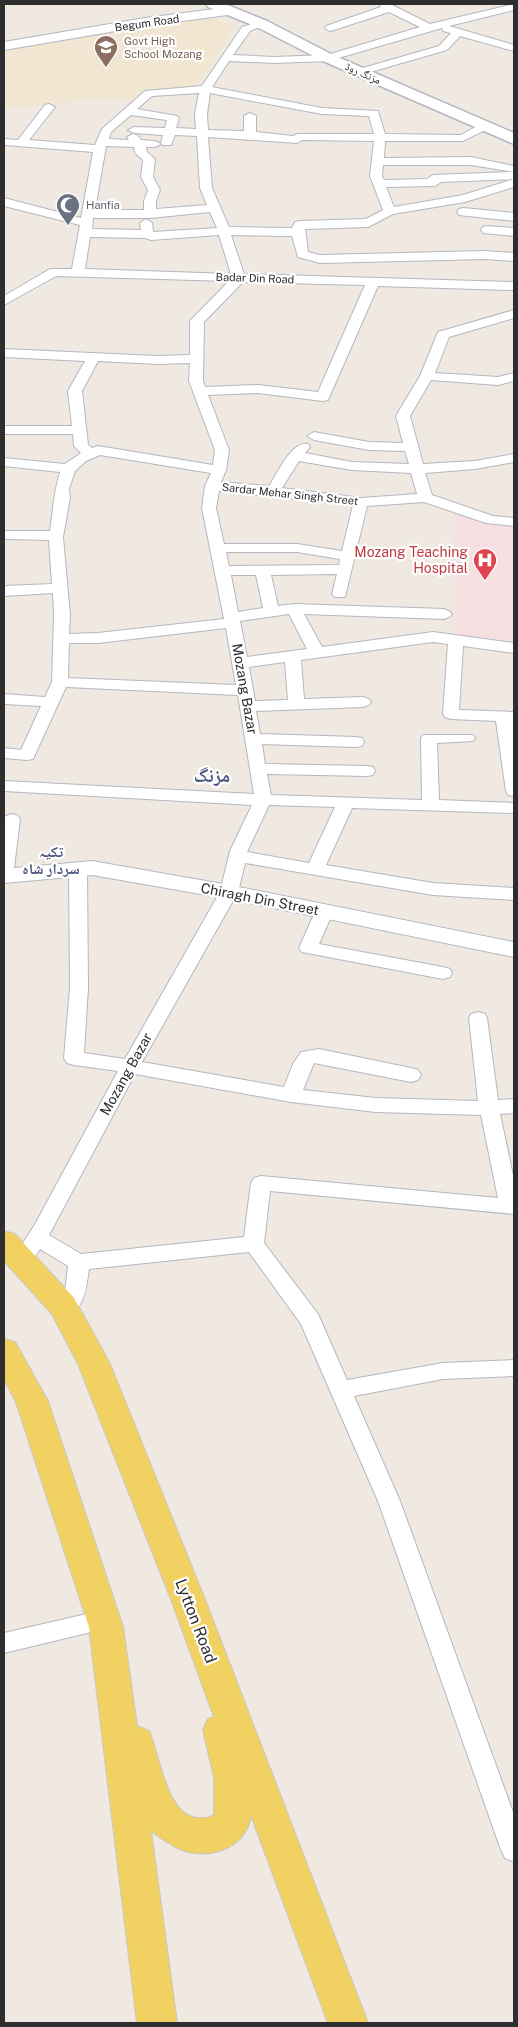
<svg xmlns="http://www.w3.org/2000/svg" width="518" height="2027" font-family="'Public Sans','Noto Naskh Arabic',sans-serif">
  <style>
    .education { fill: #f0e6d1 }
    .medical { fill: #f5dfe0 }
    .lines { fill: none; stroke-linecap: round; stroke-linejoin: round }
    .minor-casing { stroke: #b4b7c1; stroke-width: 2 }
    .tertiary-casing { stroke: #b4b7c1; stroke-width: 2 }
    .secondary-casing { stroke: #b4b7c1; stroke-width: 3 }
    .primary-casing { stroke: #c9c9c9; stroke-width: 2 }
    .minor { fill: #fff; fill-rule: evenodd }
    .tertiary { fill: #fff; fill-rule: evenodd }
    .secondary { fill: #fff; fill-rule: evenodd }
    .primary { fill: #f2d163; fill-rule: evenodd }
    .labels { text-anchor: middle; dominant-baseline: central; stroke-width: 4.5; stroke-linejoin: round; paint-order: stroke }
    .far-street-label { font-size: 11px; fill: #2e2e2e; stroke: #fff }
    .far-education-label { font-size: 11px; fill: #785e54; stroke: #fff; text-anchor: start }
    .far-worship-label { font-size: 11px; fill: #5b616d; stroke: #fff; text-anchor: start }
    .health-label { font-size: 14px; fill: #be3a42; stroke: #fff; text-anchor: end }
    .street-label { font-size: 14px; fill: #2e2e2e; stroke: #fff }
    .neighbourhood-label { font-size: 15px; font-weight: bold; fill: #4d5680; stroke: #fff }
    .near-street-label { font-size: 16px; fill: #2e2e2e; stroke: #fff }
    .district-label { font-size: 19px; font-weight: bold; fill: #4d5680; stroke: #fff }
  </style>
  <rect width="100%" height="100%" fill="#efe9e1"/>
  <polygon class="education" points="209,16 235,26 197,86 144,90 129,101 109,98 4,109 4,50"/>
  <polygon class="medical" points="455,508 491,520 514,522 514,648 456,640"/>
  <g class="lines">
    <g class="minor-casing">
      <g id="minor">
        <path d="M380,4H390L430,24L514,4V10L449,26L514,45V51L460,36L447,50L360,75L355,72L356,70L439,46L451,33L443,31L442,28L328,61L274,63L229,61L212,87L322,108L378,111L385,134L461,135L479,125H487L489,127L487,129L463,141H385L384,158L471,157L514,166V172L471,165H383L382,176L384,180L427,179L433,175L512,172L514,173V179L441,182L435,186L386,187L394,207L463,195L514,179V187L465,202L393,214L368,227L305,229L308,252L320,255L484,251L514,253V261L484,259L320,263L298,257L292,236L231,235L244,274L514,282V290L378,286L328,400L323,401L258,393L208,395L229,450L226,470L221,482L269,486C277,474 292,440 308,444L310,447L305,453L352,462L409,464L405,451L369,450L314,440L307,436L314,432L369,442L403,443L396,416L420,376L438,332L514,310V318L449,337L435,373L498,377L514,373V381L498,385L431,380L410,416L423,464L475,461L514,454V462L475,469L425,473L432,495L493,516L514,518V526L486,523L424,502L367,506L345,597H335L332,594L337,574L271,575L278,606L294,604L444,609L449,611L452,614L449,617L444,619L304,614L322,647L433,632L514,643V653L463,646L459,710L514,712V796L508,795L506,791L496,721L451,719L445,717L443,714L448,644L433,642L301,660L304,699L363,697L369,699L371,702L369,705L363,707L256,711L260,734L356,737L362,738L364,742L362,746L356,747L262,744L265,764L367,766L373,767L375,771L373,775L367,776L267,774L271,795L422,800L421,738L423,735H473L475,738L473,741L437,743L439,800L514,803V813L352,808L326,865L433,883L514,888V900L433,895L245,863L238,892L142,1062L284,1087L293,1064L301,1052L319,1049L411,1068L418,1070L421,1075L418,1080L411,1082L314,1063L303,1090L376,1098L478,1101L469,1018L471,1014L478,1012L485,1014L487,1018L498,1100L514,1099V1113L500,1114L514,1180V1214L270,1191L264,1243L318,1314L347,1380L443,1363L514,1360V1376L443,1379L354,1396L400,1501L514,1815V1862L505,1858L501,1850L378,1501L301,1324L249,1252L89,1269C86,1288 84,1321 56,1312L52,1306L56,1300L65,1293L68,1266L40,1249C32,1260 29,1271 14,1266L11,1261L34,1226L118,1071L74,1065L67,1063L64,1058L70,988L69,869L72,865L78,863L84,865L87,869L88,988L84,1053L125,1059L220,892L230,851L252,805L4,791V781L254,794L238,695L66,687L33,759L27,760L4,758V748L21,750L41,706L4,704V694L45,697L52,682L54,615L53,593L4,596V586L52,584L49,540L4,539V531H50C53,511 54,491 60,472L4,466V458L65,464L81,453L74,446L73,434H4V426H72L68,391L85,361L4,357V349L157,356L190,355V321L229,281L56,276L4,305V296L50,269H72L80,225L4,206V198L81,218L93,152L4,145V139L18,140L45,105L49,104L55,107L29,140L95,145L102,129L145,91L202,86L242,27L262,21L267,24L250,31L233,55L274,57L327,55L420,27L389,12L334,30L330,31L325,28L326,26L381,7ZM199,93L195,114L196,129L176,128L179,118L177,116L137,109L152,96ZM210,93L322,114L369,116L374,134H298L293,136L256,132V116L250,113L244,116V131L208,130L207,114ZM131,115L167,120L165,128L134,127L128,130L134,133L163,135L161,143L163,145H171L175,135L197,136L200,188L207,205L156,209V201L160,190L153,177L155,159L147,152L146,147H155L161,144L155,141L141,140L137,135L133,134L127,137L129,140L109,139L111,132ZM208,137L297,143L302,140L374,141L370,176L383,210L366,219L299,221L295,222L292,228L229,227L212,188ZM106,146L134,147L135,153L143,160L141,177L148,190L144,201V210H95ZM210,212L217,228L153,232L152,223L146,219L140,223L141,230L92,229L93,218H150ZM219,235L231,274L85,269L90,237L145,238L151,240ZM243,282L365,285L318,392L258,385L205,387L203,381L204,322ZM98,361L157,364L190,363L189,381L215,450L213,465L98,446L92,448L88,445L82,391ZM100,455L211,473L205,486L202,508L224,619L98,633L69,634L70,615L63,537L70,498L69,489L75,471L86,461ZM299,461L352,470L411,473L417,494L361,498L282,488ZM219,491L353,505L342,551L297,544H224L216,508ZM226,552H297L340,559L339,565L229,566ZM231,575H256L263,608L238,612ZM289,614L307,649L247,657L240,621ZM226,628L236,685L68,678L69,643H98ZM285,662L288,700L255,701L249,667ZM269,805L335,807L309,863L247,852ZM135,1074L291,1102L376,1112L481,1115L498,1198L261,1176L254,1178L251,1183L244,1237L81,1254L49,1235Z"/>
        <polygon points="463,208 514,213 514,221 459,215 457,212 459,209"/>
        <polygon points="487,226 514,228 514,236 483,233 481,230 483,227"/>
        <polygon points="11,814 17,815 20,819 13,876 10,880 4,882 4,817"/>
        <polygon points="324,906 330,908 333,912 319,944 443,967 450,969 452,973 450,977 443,979 302,952 299,948 315,912 318,908"/>
        <polygon points="104,1610 112,1613 116,1620 112,1627 4,1653 4,1633"/>
      </g>
    </g>
    <g class="tertiary-casing">
      <g id="tertiary">
        <polygon points="230,7 237,11 235,14 145,26 4,50 4,42 145,18"/>
        <polygon points="92,861 229,885 514,942 514,957 229,899 92,875 4,883 4,869"/>
      </g>
    </g>
    <g class="secondary-casing">
      <polygon id="secondary" points="206,4 225,4 267,21 333,55 514,133 514,144 323,61 257,27 208,7"/>
    </g>
    <g class="primary-casing">
      <path id="primary" d="M4,1231L15,1234L74,1298L110,1364L206,1602L368,2023H328L251,1815C247,1845 216,1858 189,1852C175,1849 163,1839 151,1831L177,2023H137L89,1627L16,1402L4,1379V1339L15,1342L48,1401L123,1627L137,1726L149,1731C160,1754 166,1818 199,1818C205,1818 209,1818 214,1815V1777L203,1730L208,1719L214,1717L172,1602L78,1364L52,1314L4,1261Z"/>
    </g>
    <use href="#minor" class="minor"/>
    <use href="#tertiary" class="tertiary"/>
    <use href="#secondary" class="secondary"/>
    <use href="#primary" class="primary"/>
  </g>
  <defs>
    <g id="school-pin" transform="scale(1.25)"><path d="M0 17L-7.5 6A9.5 9.5 0 1 1 7.5 6Z" fill="#8d6e63" stroke="#fff"/><path d="M0-5L7-2L0 1L-7-2ZM-4 1L0 2.5L4 1V4Q0 6-4 4Z" fill="#fff"/></g>
    <g id="mosque-pin" transform="scale(1.25)"><path d="M0 17L-7.5 6A9.5 9.5 0 1 1 7.5 6Z" fill="#6b7280" stroke="#fff"/><path d="M3.5-4.9A6 6 0 1 0 3.5 4.9A5 5 0 1 1 3.5-4.9Z" fill="#fff"/></g>
    <g id="hospital-pin" transform="scale(1.25)"><path d="M0 17L-7.5 6A9.5 9.5 0 1 1 7.5 6Z" fill="#e0444e" stroke="#fff"/><path d="M-5-5h3v3.5h4V-5h3V5h-3V1.5h-4V5h-3Z" fill="#fff"/></g>
  </defs>
  <g fill-rule="evenodd">
    <use href="#school-pin" x="106" y="47"/>
    <use href="#mosque-pin" x="68" y="205"/>
    <use href="#hospital-pin" x="485" y="560"/>
  </g>
  <g class="labels">
    <g class="far-street-label">
      <text transform="translate(147 23) rotate(-8)">Begum Road</text>
      <text transform="translate(363 73) rotate(24)">مزنگ روڈ</text>
      <text transform="translate(255 278) rotate(2)">Badar Din Road</text>
      <text transform="translate(290 494) rotate(6)">Sardar Mehar Singh Street</text>
    </g>
    <g class="far-education-label">
      <text x="124" y="41">Govt High<tspan x="124" dy="13">School Mozang</tspan></text>
    </g>
    <g class="far-worship-label">
      <text x="86" y="205">Hanfia</text>
    </g>
    <g class="health-label">
      <text x="468" y="552">Mozang Teaching<tspan x="468" dy="16">Hospital</tspan></text>
    </g>
    <g class="street-label">
      <text transform="translate(245 689) rotate(80)">Mozang Bazar</text>
      <text transform="translate(260 899) rotate(11)">Chiragh Din Street</text>
      <text transform="translate(126 1074) rotate(-61)">Mozang Bazar</text>
    </g>
    <g class="neighbourhood-label">
      <text x="51" y="851">تکیہ<tspan x="51" dy="17">سردار شاہ</tspan></text>
    </g>
    <g class="near-street-label">
      <text transform="translate(196 1621) rotate(69)">Lytton Road</text>
    </g>
    <g class="district-label">
      <text x="212" y="775">مزنگ</text>
    </g>
  </g>
  <rect width="518" height="2027" fill="none" stroke="#2e2e2e" stroke-width="10"/>
</svg>
